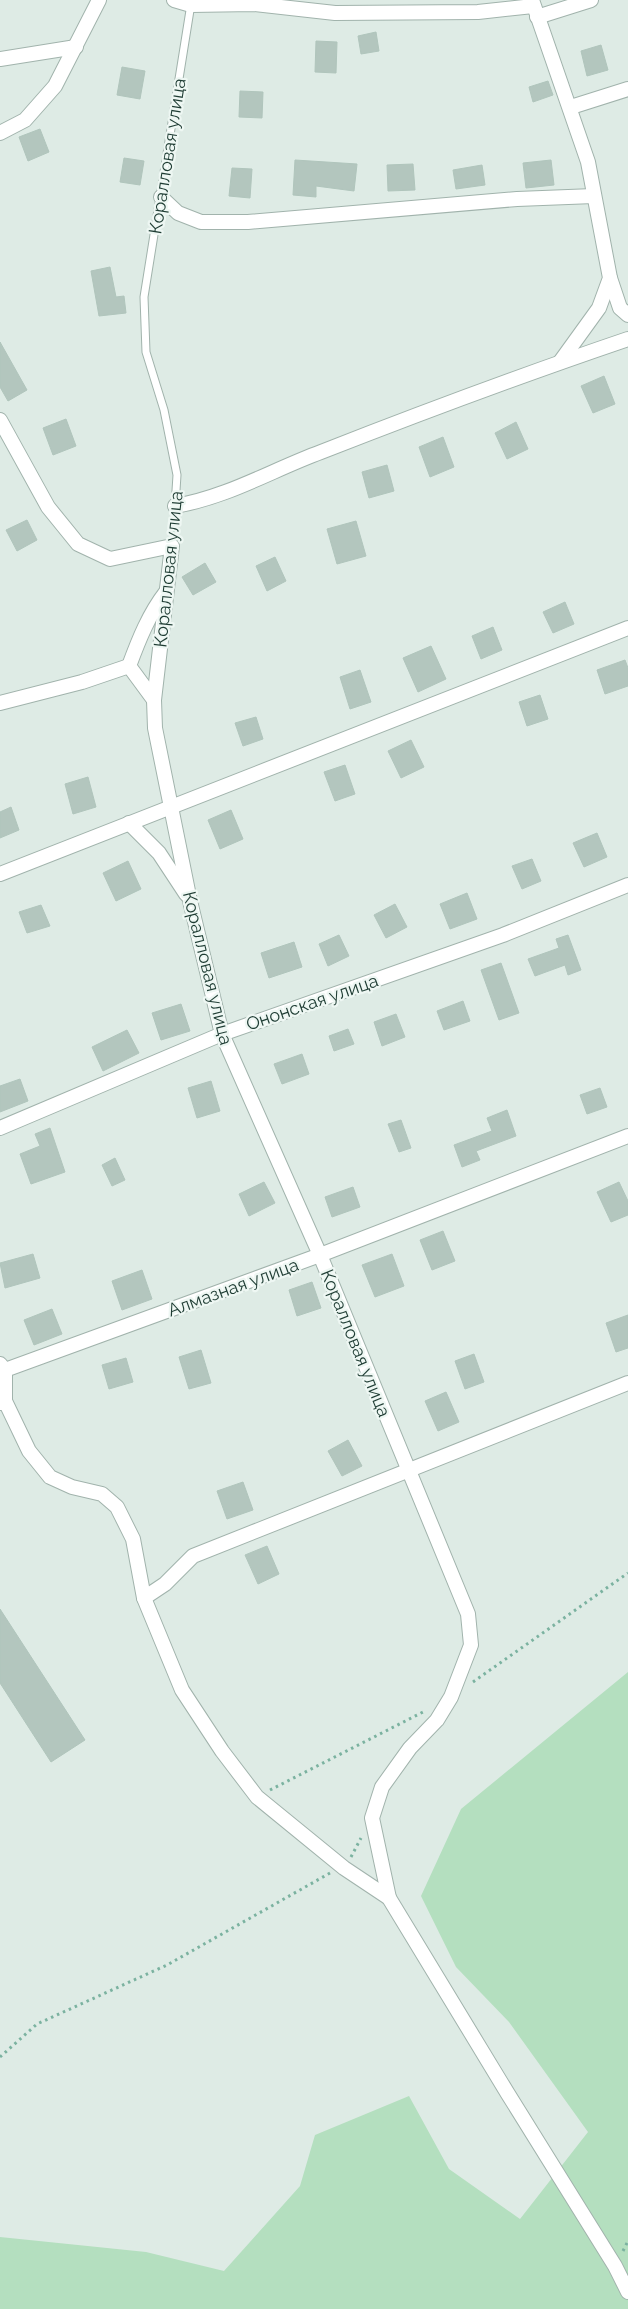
<svg xmlns="http://www.w3.org/2000/svg" width="628" height="2309" font-family="Raleway,sans-serif">
  <style>
    .green { fill: #b4dfbf }
    .building { fill: #b3c6be; stroke: #b0c5bc }
    .lines { fill: none; stroke-linecap: round; stroke-linejoin: round }
    .service-casing { stroke: #a1b3ac; stroke-width: 9 }
    .minor-casing { stroke: #a1b3ac; stroke-width: 16 }
    .path { stroke: #7bb2a0; stroke-width: 3; stroke-dasharray: 2.5 4; stroke-linecap: butt }
    .service { stroke: #fff; stroke-width: 7 }
    .minor { stroke: #fff; stroke-width: 14 }
    .labels { text-anchor: middle; dominant-baseline: central; stroke-width: 4.5; stroke-linejoin: round; paint-order: stroke }
    .street-label { font-size: 18px; fill: #1e3c33; stroke: #eef7f3 }
  </style>
  <rect width="100%" height="100%" fill="#deebe5"/>
  <polygon class="green" points="628,1672 628,2309 0,2309 0,2237 146,2252 224,2271 300,2186 315,2135 409,2096 449,2169 520,2219 588,2132 509,2022 456,1967 421,1896 461,1809"/>
  <g class="building">
    <polygon points="376,32 379,51 361,54 358,36"/>
    <polygon points="316,41 337,42 336,73 315,72"/>
    <polygon points="601,45 608,70 587,76 581,51"/>
    <polygon points="122,67 145,71 140,99 117,95"/>
    <polygon points="548,81 553,95 533,102 529,87"/>
    <polygon points="240,91 263,92 262,118 239,117"/>
    <polygon points="40,129 49,152 28,161 19,137"/>
    <polygon points="124,158 144,161 140,185 120,182"/>
    <polygon points="295,160 357,164 354,191 316,186 316,197 293,195"/>
    <polygon points="551,160 554,185 526,188 523,163"/>
    <polygon points="413,164 415,190 388,191 387,165"/>
    <polygon points="482,165 485,185 456,189 453,170"/>
    <polygon points="232,168 252,169 250,198 229,196"/>
    <polygon points="110,267 116,297 124,296 126,313 99,316 91,271"/>
    <polygon points="0,342 27,390 8,401 0,387"/>
    <polygon points="604,376 615,404 593,413 581,386"/>
    <polygon points="66,419 76,446 53,455 43,428"/>
    <polygon points="516,422 528,449 507,459 495,433"/>
    <polygon points="443,437 454,467 430,477 419,447"/>
    <polygon points="387,465 394,491 369,498 362,472"/>
    <polygon points="27,520 37,540 17,551 6,530"/>
    <polygon points="356,521 366,556 337,564 327,529"/>
    <polygon points="275,557 286,581 267,591 256,566"/>
    <polygon points="205,563 216,582 193,595 182,577"/>
    <polygon points="565,602 574,624 553,633 543,612"/>
    <polygon points="493,627 502,650 481,659 472,636"/>
    <polygon points="431,646 446,679 418,692 403,658"/>
    <polygon points="625,660 628,668 628,686 605,694 597,670"/>
    <polygon points="360,670 371,702 350,709 340,677"/>
    <polygon points="540,695 548,719 527,726 519,702"/>
    <polygon points="256,717 263,739 243,746 235,723"/>
    <polygon points="411,740 424,767 401,778 388,751"/>
    <polygon points="345,765 355,794 335,801 324,772"/>
    <polygon points="88,777 96,807 73,814 65,784"/>
    <polygon points="11,807 19,830 0,838 0,812"/>
    <polygon points="231,810 243,839 220,849 208,820"/>
    <polygon points="597,833 607,857 584,867 573,843"/>
    <polygon points="532,859 541,881 522,889 512,866"/>
    <polygon points="128,861 141,889 116,901 103,873"/>
    <polygon points="467,893 477,919 450,929 440,904"/>
    <polygon points="395,904 407,927 386,938 374,915"/>
    <polygon points="41,905 50,926 27,933 19,912"/>
    <polygon points="339,935 349,956 328,966 319,944"/>
    <polygon points="568,935 581,970 568,975 565,965 535,976 528,959 559,948 556,939"/>
    <polygon points="294,942 302,967 269,978 261,953"/>
    <polygon points="501,963 519,1013 499,1020 481,970"/>
    <polygon points="463,1001 470,1021 444,1030 437,1011"/>
    <polygon points="181,1004 190,1031 161,1040 152,1013"/>
    <polygon points="396,1014 405,1037 382,1046 374,1022"/>
    <polygon points="348,1029 354,1044 334,1051 329,1036"/>
    <polygon points="127,1030 139,1053 103,1071 92,1047"/>
    <polygon points="302,1054 309,1074 282,1084 274,1064"/>
    <polygon points="20,1079 28,1101 0,1112 0,1086"/>
    <polygon points="211,1081 220,1111 197,1118 188,1088"/>
    <polygon points="600,1088 607,1107 587,1114 580,1095"/>
    <polygon points="507,1110 516,1136 476,1151 480,1160 462,1167 454,1145 492,1131 487,1118"/>
    <polygon points="401,1120 411,1148 399,1152 388,1124"/>
    <polygon points="50,1128 65,1172 31,1184 20,1154 40,1146 35,1134"/>
    <polygon points="115,1158 125,1180 112,1186 102,1165"/>
    <polygon points="264,1182 275,1203 249,1216 239,1194"/>
    <polygon points="619,1182 628,1201 628,1215 611,1222 597,1192"/>
    <polygon points="353,1187 360,1207 332,1217 325,1197"/>
    <polygon points="443,1231 455,1261 432,1270 420,1240"/>
    <polygon points="33,1254 40,1278 5,1288 0,1263"/>
    <polygon points="392,1254 404,1286 375,1297 362,1265"/>
    <polygon points="142,1270 152,1299 122,1310 112,1281"/>
    <polygon points="312,1282 321,1308 297,1316 289,1290"/>
    <polygon points="52,1309 62,1334 34,1345 24,1320"/>
    <polygon points="628,1315 628,1348 616,1352 606,1323"/>
    <polygon points="201,1350 211,1383 189,1389 179,1357"/>
    <polygon points="474,1354 484,1382 465,1389 455,1361"/>
    <polygon points="126,1358 133,1382 109,1389 102,1365"/>
    <polygon points="446,1392 459,1422 438,1431 425,1401"/>
    <polygon points="348,1440 362,1466 342,1476 328,1451"/>
    <polygon points="243,1482 253,1510 227,1519 217,1491"/>
    <polygon points="267,1546 279,1574 258,1584 245,1555"/>
    <polygon points="0,1609 85,1740 51,1762 0,1683"/>
  </g>
  <g class="lines">
    <g class="service-casing">
      <polyline id="service" points="175,506 177,475 164,410 146,352 144,297 191,4"/>
    </g>
    <g class="minor-casing">
      <g id="minor">
        <polyline points="174,0 191,5 254,4 335,13 478,12 533,6"/>
        <polyline points="532,0 588,162 610,278 599,308 560,362"/>
        <polyline points="537,17 591,0"/>
        <polyline points="0,59 76,47"/>
        <polyline points="571,107 628,89"/>
        <polyline points="0,133 25,120 55,86 99,0"/>
        <polyline points="161,197 178,213 201,222 248,222 517,199 594,196"/>
        <polyline points="610,278 620,308 628,315"/>
        <polyline points="0,420 48,507 78,544 110,559 172,546 154,700 155,728 190,901 222,1034 320,1255 468,1614 471,1645 451,1697 437,1720 410,1748 382,1787 372,1818 389,1898"/>
        <path d="M175,506C228,497 272,470 321,452C423,412 525,374 628,339"/>
        <path d="M129,666C139,639 149,614 166,592"/>
        <polyline points="129,666 154,700"/>
        <polyline points="0,703 82,682 129,666"/>
        <polyline points="129,823 159,853 186,894"/>
        <polyline points="0,874 628,628"/>
        <polyline points="0,1128 222,1034 503,935 628,885"/>
        <polyline points="0,1364 5,1370 5,1401"/>
        <polyline points="5,1370 320,1255 628,1136"/>
        <polyline points="0,1403 5,1401 29,1451 50,1477 72,1487 102,1494 117,1507 133,1539 144,1598 182,1690 222,1751 257,1797 344,1868 389,1898 508,2094 615,2266 628,2292"/>
        <polyline points="144,1598 165,1584 193,1556 628,1383"/>
      </g>
    </g>
    <g class="path">
      <polyline points="173,533 174,519"/>
      <polyline points="473,1682 628,1573"/>
      <polyline points="270,1790 425,1711"/>
      <polyline points="351,1857 361,1838"/>
      <polyline points="0,2057 37,2024 167,1965 330,1873"/>
      <polyline points="623,2251 628,2241"/>
    </g>
    <use href="#service" class="service"/>
    <use href="#minor" class="minor"/>
  </g>
  <g class="labels">
    <g class="street-label">
      <text transform="translate(167 156) rotate(-81)">Коралловая улица</text>
      <text transform="translate(168 569) rotate(-84)">Коралловая улица</text>
      <text transform="translate(208 968) rotate(76)">Коралловая улица</text>
      <text transform="translate(312 1002) rotate(-19)">Ононская улица</text>
      <text transform="translate(233 1287) rotate(-20)">Алмазная улица</text>
      <text transform="translate(356 1343) rotate(68)">Коралловая улица</text>
    </g>
  </g>
</svg>
